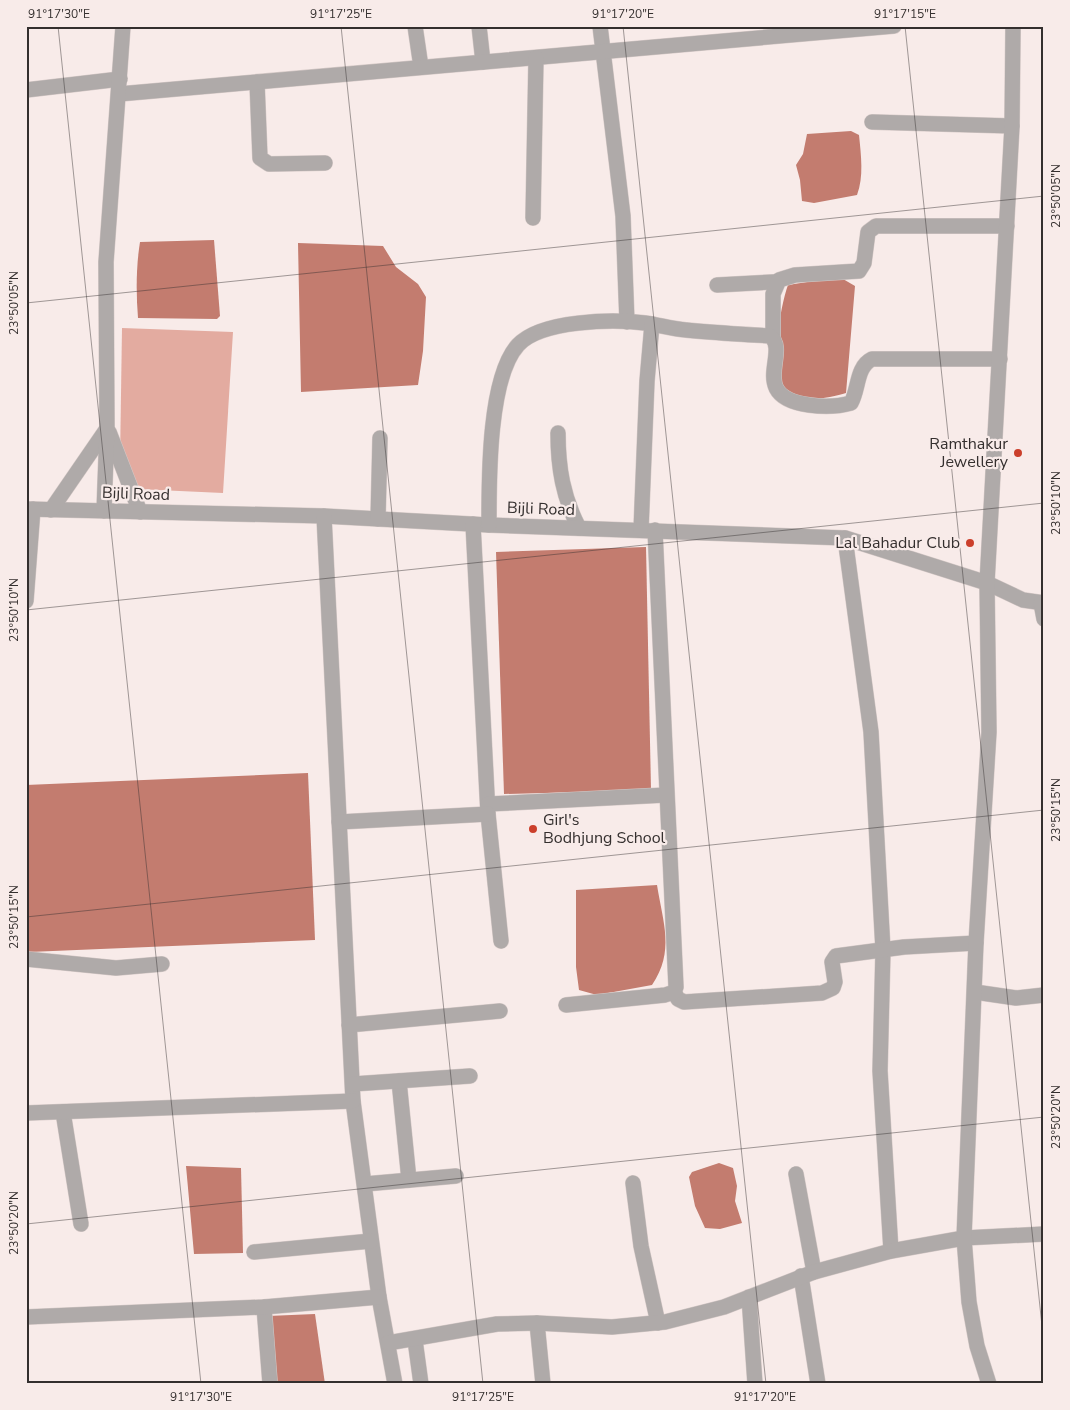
<svg xmlns="http://www.w3.org/2000/svg" width="1070" height="1410" font-family="'Nunito Sans',sans-serif">
  <style>
    .green { fill: #e3aba0 }
    .water { fill: #c37c6f }
    .lines { fill: none; stroke-linecap: round; stroke-linejoin: round }
    .minor-casing { stroke: #d5c9c7; stroke-width: 16 }
    .minor { stroke: #afaaa9; stroke-width: 15 }
    .ticks { fill: none; stroke: #342f2e; stroke-width: 1; stroke-opacity: 0.45 }
    .poi-dot { fill: #cb3f2b; stroke: #f8ebe9; stroke-width: 2 }
    .labels { text-anchor: middle; dominant-baseline: central; stroke-width: 4.5; stroke-linejoin: round; paint-order: stroke }
    .poi-label { font-size: 16px; fill: #342f2e; stroke: #f8ebe9; text-anchor: end }
    .street-label { font-size: 16px; fill: #342f2e; stroke: #f8ebe9 }
    .neatline { fill: none; stroke: #342f2e; stroke-width: 2 }
    .ticks-label { font-size: 12px; text-anchor: middle; fill: #342f2e }
  </style>
  <rect width="100%" height="100%" fill="#f8ebe9"/>
  <polygon class="green" points="122,328 233,332 223,493 136,489 120,461"/>
  <g class="water">
    <path d="M851,131L859,135C861,155 864,177 857,195L814,203L802,201L800,180L796,165L803,154L807,134Z"/>
    <path d="M214,240L220,316L217,319L138,318C136,293 136,267 140,242Z"/>
    <polygon points="298,243 383,246 396,267 418,284 426,297 423,351 418,385 301,392"/>
    <path d="M826,279H843L855,286L846,393C831,398 795,405 784,390C769,371 780,307 788,285Z"/>
    <polygon points="646,547 651,790 504,794 496,552"/>
    <polygon points="308,773 315,940 29,952 26,785"/>
    <path d="M657,885C663,923 675,951 652,985L597,995L579,990L576,967V890Z"/>
    <polygon points="719,1163 733,1168 737,1186 735,1201 742,1223 720,1229 705,1228 695,1206 689,1177 692,1172"/>
    <polygon points="186,1166 241,1168 243,1253 194,1254"/>
    <polygon points="315,1314 325,1384 273,1384 268,1316"/>
  </g>
  <g class="lines">
    <g class="minor-casing">
      <g id="minor">
        <polyline points="415,26 421,67"/>
        <polyline points="479,26 483,62"/>
        <polyline points="600,26 623,216 627,322"/>
        <polyline points="257,82 260,158 269,164 325,163"/>
        <polyline points="26,90 120,79"/>
        <polyline points="119,94 894,26"/>
        <polyline points="872,122 1012,126"/>
        <polyline points="533,218 536,58"/>
        <polyline points="717,285 773,282 775,285"/>
        <polyline points="773,338 773,294 779,280 795,275 859,271 864,263 868,232 876,226 1007,226"/>
        <polyline points="109,432 140,512"/>
        <path d="M558,433C558,468 563,497 579,528"/>
        <polyline points="26,509 324,516 489,525 845,538 987,583 1023,600 1044,603"/>
        <polyline points="51,510 106,430"/>
        <polyline points="104,511 107,429 106,262 123,26"/>
        <polyline points="324,516 353,1101 379,1297 395,1384"/>
        <polyline points="378,519 380,438"/>
        <polyline points="473,524 488,814 501,941"/>
        <path d="M489,525C489,481 488,378 518,345C541,320 613,319 645,323C659,325 673,329 686,330C714,333 742,334 770,336C791,352 746,396 809,405C823,407 837,407 851,403C859,389 856,367 872,359H1000"/>
        <polyline points="641,530 647,381 652,324"/>
        <polyline points="845,538 871,732 883,950 880,1071 891,1251"/>
        <polyline points="26,601 33,509"/>
        <polyline points="1041,603 1044,619"/>
        <polyline points="488,804 666,795"/>
        <polyline points="339,822 488,814"/>
        <polyline points="26,959 116,968 162,964"/>
        <polyline points="674,992 678,999 684,1002 822,993 833,988 835,982 832,962 836,956 904,947 976,943"/>
        <polyline points="975,992 1016,998 1044,995"/>
        <polyline points="566,1005 665,995 674,992 676,987 655,530"/>
        <polyline points="349,1025 500,1011"/>
        <polyline points="399,1081 409,1180"/>
        <polyline points="353,1084 470,1076"/>
        <polyline points="63,1112 81,1224"/>
        <polyline points="26,1113 353,1101"/>
        <polyline points="796,1174 814,1272"/>
        <polyline points="633,1183 641,1246 658,1323"/>
        <polyline points="365,1184 456,1176"/>
        <polyline points="254,1252 371,1241"/>
        <polyline points="801,1276 818,1384"/>
        <polyline points="749,1297 755,1384"/>
        <polyline points="264,1307 270,1384"/>
        <polyline points="26,1317 264,1307 379,1297"/>
        <polyline points="537,1323 543,1384"/>
        <polyline points="415,1340 421,1384"/>
        <polyline points="388,1343 497,1324 537,1323 612,1327 665,1322 724,1307 814,1272 891,1251 964,1238 1044,1234"/>
        <polyline points="989,1384 977,1346 969,1302 964,1238 976,943 989,732 987,583 1012,126 1013,26"/>
      </g>
    </g>
    <use href="#minor" class="minor"/>
  </g>
  <path class="ticks" d="M58,26L201,1384M341,26L483,1384M623,26L766,1384M905,26L1044,1345M26,303L1044,196M26,610L1044,503M26,917L1044,810M26,1224L1044,1117"/>
  <g class="poi-dot">
    <circle cx="1018" cy="453" r="5"/>
    <circle cx="970" cy="543" r="5"/>
    <circle cx="533" cy="829" r="5"/>
  </g>
  <g class="labels">
    <g class="poi-label">
      <text x="1008" y="444">Ramthakur<tspan x="1008" dy="18">Jewellery</tspan></text>
      <text x="960" y="543">Lal Bahadur Club</text>
      <text x="543" y="820" text-anchor="start">Girl's<tspan x="543" dy="18">Bodhjung School</tspan></text>
    </g>
    <g class="street-label">
      <text transform="translate(136 494) rotate(2)">Bijli Road</text>
      <text transform="translate(541 509) rotate(2)">Bijli Road</text>
    </g>
  </g>
  <rect width="1070" height="1410" fill="none" stroke="#f8ebe9" stroke-width="55"/>
  <rect x="28" y="28" width="1014" height="1354" class="neatline"/>
  <g class="ticks-label">
    <text x="59" y="18">91°17'30"E</text>
    <text x="341" y="18">91°17'25"E</text>
    <text x="623" y="18">91°17'20"E</text>
    <text x="905" y="18">91°17'15"E</text>
    <text transform="translate(1056 196) rotate(-90)" y="4">23°50'05"N</text>
    <text transform="translate(14 303) rotate(-90)" y="4">23°50'05"N</text>
    <text transform="translate(1056 503) rotate(-90)" y="4">23°50'10"N</text>
    <text transform="translate(14 610) rotate(-90)" y="4">23°50'10"N</text>
    <text transform="translate(1056 810) rotate(-90)" y="4">23°50'15"N</text>
    <text transform="translate(14 917) rotate(-90)" y="4">23°50'15"N</text>
    <text transform="translate(1056 1117) rotate(-90)" y="4">23°50'20"N</text>
    <text transform="translate(14 1223) rotate(-90)" y="4">23°50'20"N</text>
    <text x="201" y="1401">91°17'30"E</text>
    <text x="483" y="1401">91°17'25"E</text>
    <text x="765" y="1401">91°17'20"E</text>
  </g>
</svg>
